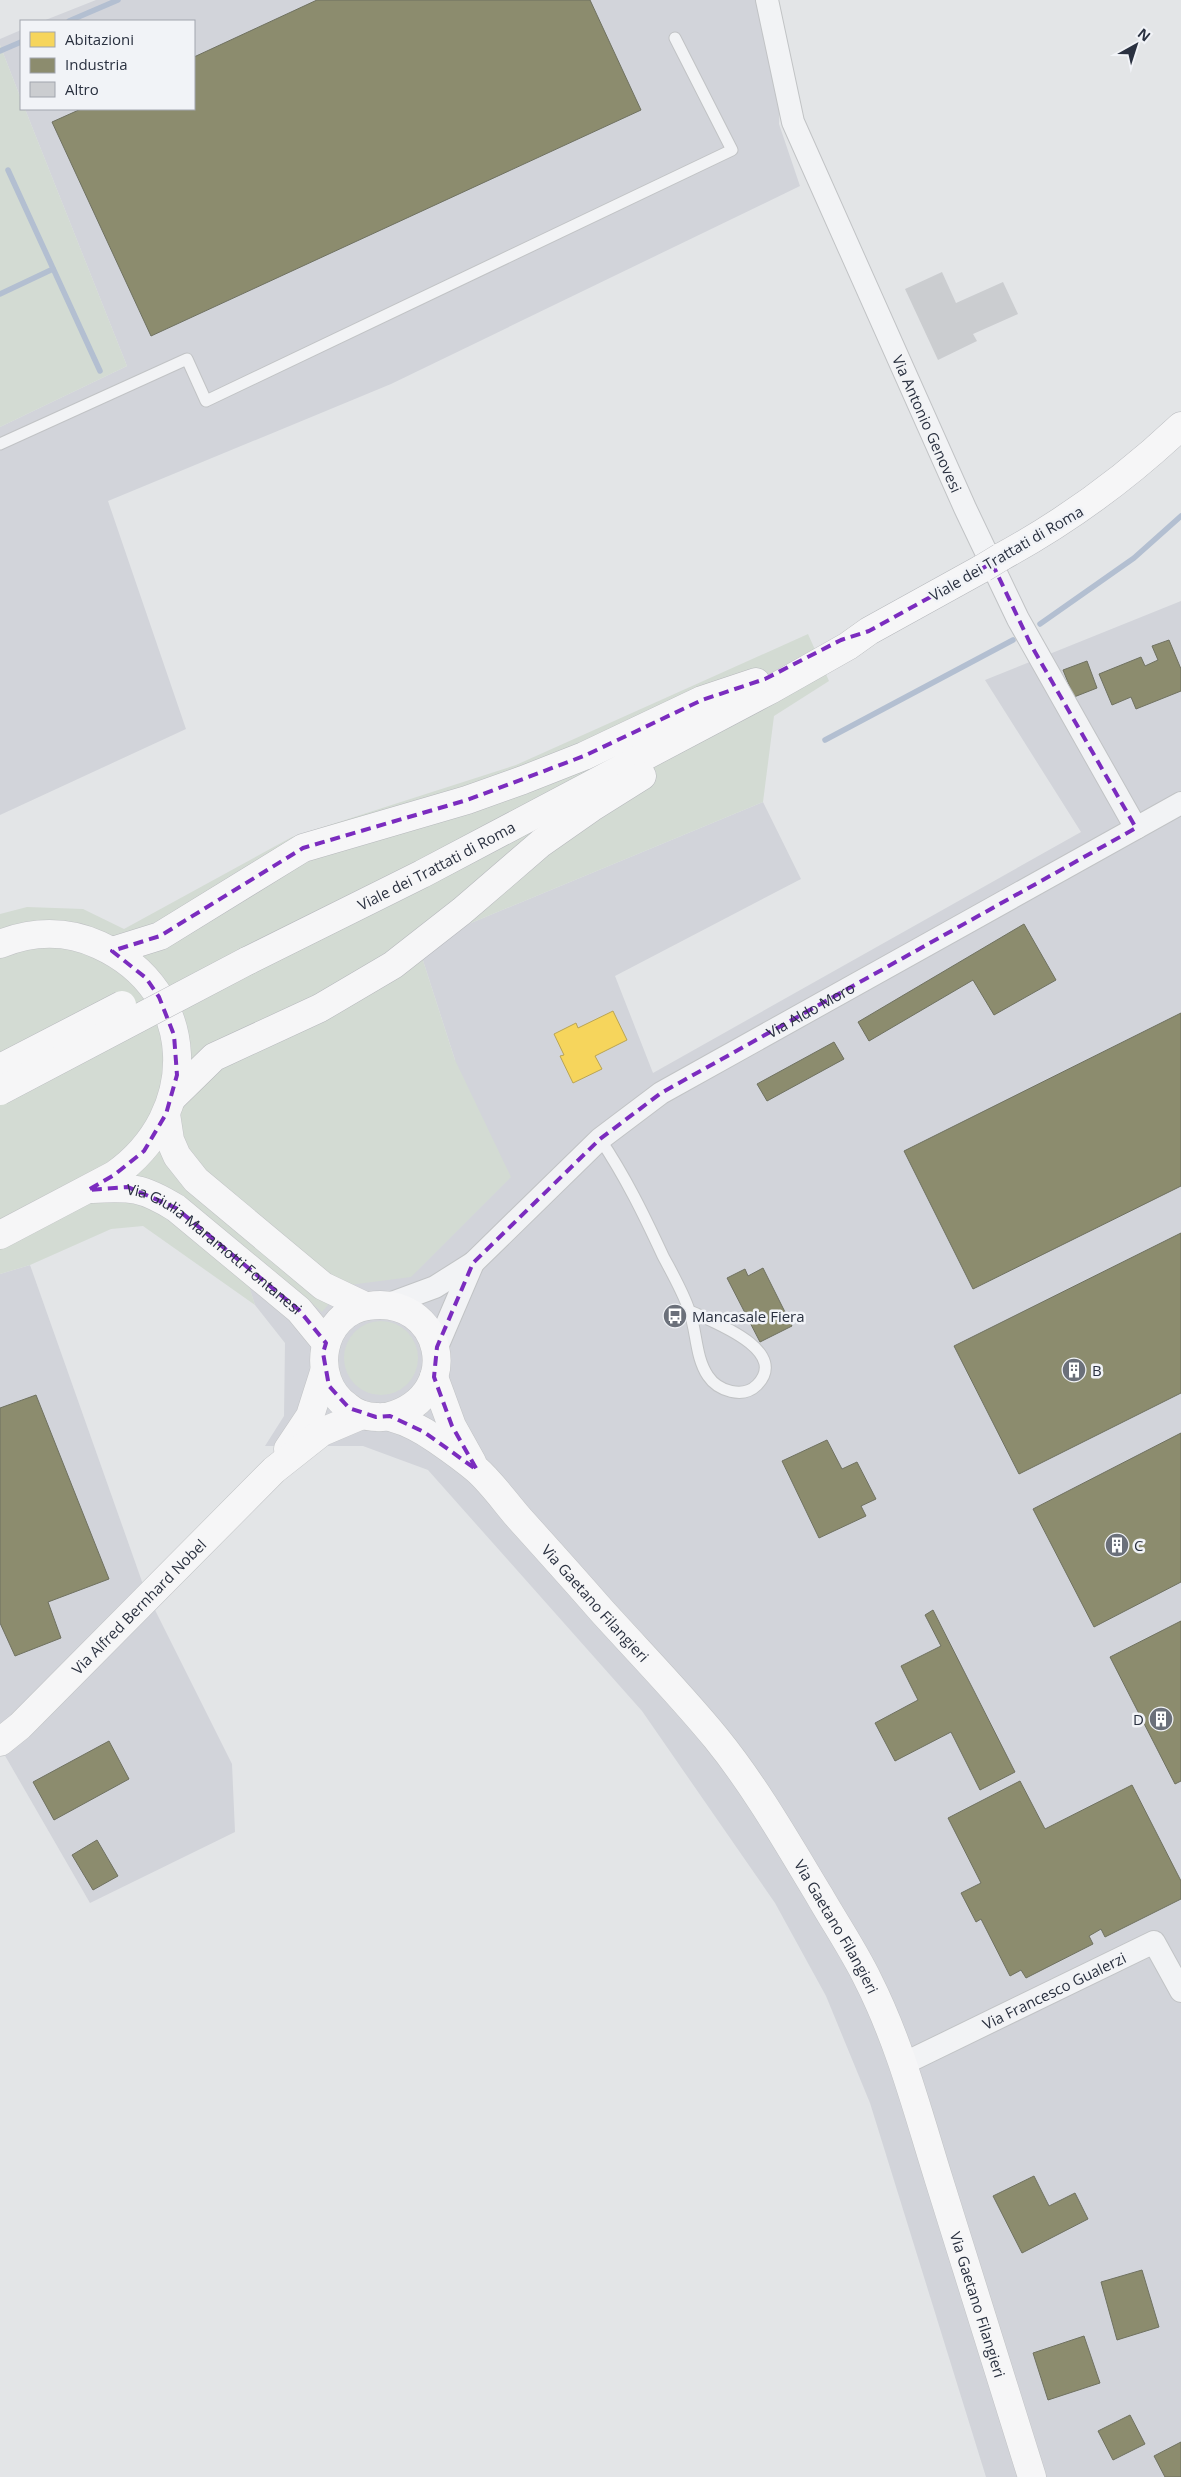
<svg xmlns="http://www.w3.org/2000/svg" width="1181" height="2477" font-family="'Open Sans',sans-serif">
  <style>
    .built { fill: #d2d4da }
    .green { fill: #d3dbd3 }
    .homes { fill: #f6d55c; stroke: #b9a454 }
    .industry { fill: #8c8c6e; stroke: #6f7160 }
    .lines { fill: none; stroke-linecap: round; stroke-linejoin: round }
    .stream { stroke: #b3bfd1; stroke-width: 5.5 }
    .building { fill: #cbcdd0 }
    .lane-casing { stroke: #c1c3c5; stroke-width: 13 }
    .street-casing { stroke: #c1c3c5; stroke-width: 24 }
    .secondary-casing { stroke: #c1c3c5; stroke-width: 29 }
    .highway-casing { stroke: #b6b8bc; stroke-width: 29 }
    .lane { stroke: #f2f3f5; stroke-width: 11 }
    .street { stroke: #f2f3f5; stroke-width: 22 }
    .secondary { stroke: #f6f6f7; stroke-width: 28 }
    .highway { stroke: #f6f6f7; stroke-width: 28 }
    .highway-bridge-casing { stroke: #b6b8bc; stroke-width: 29; stroke-linecap: butt }
    .highway-bridge { stroke: #f6f6f7; stroke-width: 28 }
    .marked { fill: none; stroke: #7b2cbf; stroke-width: 4; stroke-dasharray: 10 6; stroke-linejoin: round }
    .labels { text-anchor: middle; dominant-baseline: central; stroke-width: 5; stroke-linejoin: round; paint-order: stroke }
    .street-label { font-size: 15px; fill: #2a3140; stroke: #f1f3f7 }
    .poi-label { font-size: 15px; fill: #2a3140; stroke: #f1f3f7; text-anchor: start }
  </style>
  <rect width="100%" height="100%" fill="#e3e5e7"/>
  <g class="built">
    <polygon points="96,0 769,0 781,46 779,124 800,186 391,384 108,501 186,729 0,815 0,427 127,366 25,109 194,109 194,21 43,21"/>
    <polygon points="21,30 21,99 0,45 0,39"/>
    <polygon points="1181,601 1181,2477 986,2477 870,2103 826,1996 775,1903 642,1711 428,1470 363,1446 265,1446 284,1416 285,1343 255,1305 239,1257 455,1060 418,945 763,802 801,879 615,976 653,1073 1081,832 985,680"/>
    <polygon points="30,1265 145,1590 232,1764 235,1832 90,1903 0,1747 0,1274"/>
  </g>
  <g class="green">
    <polygon points="0,45 21,99 21,109 25,109 127,366 0,427"/>
    <polygon points="808,634 829,681 774,716 763,802 418,945 455,1060 511,1177 411,1277 349,1285 327,1302 328,1305 322,1312 285,1280 240,1257 255,1305 143,1226 111,1229 30,1265 0,1274 0,914 27,907 83,909 124,929 292,837 516,765"/>
    <circle cx="381" cy="1358" r="37"/>
  </g>
  <polygon class="homes" points="613,1011 627,1040 595,1056 602,1069 573,1083 560,1056 564,1055 554,1034 576,1023 578,1028"/>
  <g class="industry">
    <polygon points="317,0 590,0 641,110 151,336 52,122 81,109 194,109 194,57"/>
    <polygon points="1169,640 1181,669 1181,691 1136,709 1131,697 1112,705 1099,674 1141,657 1145,666 1158,660 1152,646"/>
    <polygon points="1087,661 1097,688 1074,697 1063,670"/>
    <polygon points="1024,924 1056,980 994,1015 973,980 869,1041 858,1022"/>
    <polygon points="1181,1013 1181,1186 973,1289 904,1151"/>
    <polygon points="834,1042 844,1059 767,1101 757,1084"/>
    <polygon points="1181,1233 1181,1393 1019,1474 954,1346"/>
    <polygon points="763,1268 792,1326 760,1342 727,1278 745,1269 748,1276"/>
    <polygon points="36,1395 109,1579 48,1602 61,1638 15,1656 0,1623 0,1408"/>
    <polygon points="1181,1433 1181,1582 1094,1627 1033,1509"/>
    <polygon points="827,1440 842,1469 857,1462 876,1499 861,1506 866,1516 819,1538 782,1461"/>
    <polygon points="933,1610 1015,1772 980,1790 951,1732 895,1761 875,1723 918,1700 901,1666 941,1646 925,1615"/>
    <polygon points="1181,1621 1181,1781 1175,1784 1110,1657"/>
    <polygon points="109,1741 129,1779 54,1820 33,1782"/>
    <polygon points="1020,1781 1045,1829 1132,1785 1181,1881 1181,1899 1105,1937 1101,1929 1089,1936 1093,1944 1026,1978 1021,1970 1010,1976 981,1919 976,1922 961,1893 981,1883 948,1818"/>
    <polygon points="97,1840 118,1876 93,1890 72,1855"/>
    <polygon points="1034,2176 1049,2206 1075,2193 1088,2219 1022,2253 993,2196"/>
    <polygon points="1142,2270 1159,2327 1117,2340 1101,2282"/>
    <polygon points="1084,2336 1100,2383 1048,2400 1033,2353"/>
    <polygon points="1130,2415 1145,2444 1113,2460 1098,2431"/>
    <polygon points="1181,2442 1181,2477 1165,2477 1154,2456"/>
  </g>
  <g class="lines">
    <g class="stream">
      <polyline points="69,21 118,0"/>
      <polyline points="0,51 21,42"/>
      <polyline points="8,170 100,371"/>
      <polyline points="0,294 53,269"/>
      <polyline points="1040,624 1134,558 1181,516"/>
      <polyline points="825,740 1013,640"/>
    </g>
  </g>
  <polygon class="building" points="942,272 956,303 1003,282 1018,314 973,334 977,341 938,360 905,289"/>
  <g class="lines">
    <g class="lane-casing">
      <g id="lane">
        <polyline points="0,444 187,359 206,401 732,150 675,38"/>
        <path d="M600,1139C625,1176 644,1215 663,1256C672,1273 683,1292 689,1310C697,1331 695,1357 708,1376C718,1391 743,1399 757,1385C791,1350 711,1321 690,1311"/>
      </g>
    </g>
    <g class="street-casing">
      <g id="street">
        <path id="s1" d="M767,0L793,122L965,508L1018,619L1136,828"/>
        <path id="s2" d="M389,1304L435,1287L473,1263L600,1139L661,1093L1181,803"/>
        <polyline points="437,1347 473,1263"/>
        <path id="s3" d="M903,2064L1154,1942L1181,1991"/>
      </g>
    </g>
    <g class="secondary-casing">
      <g id="secondary">
        <path d="M0,944C32,931 67,930 99,945C200,991 201,1114 114,1175L0,1235"/>
        <polyline points="166,1114 170,1140 177,1156 196,1180 323,1286 365,1306"/>
        <path id="s4" d="M92,1189C132,1187 142,1187 176,1208L299,1310L326,1343"/>
        <polyline points="434,1377 452,1426 472,1462"/>
        <path id="s5" d="M390,1416C466,1394 442,1294 368,1306C320,1313 309,1379 347,1406C355,1413 366,1417 377,1417C385,1418 385,1415 393,1418C408,1422 424,1431 437,1440C450,1449 464,1459 476,1469C492,1483 505,1502 519,1518C547,1549 574,1579 601,1610C639,1652 680,1694 716,1738C755,1786 787,1842 819,1895C835,1923 854,1951 868,1980C900,2043 918,2113 939,2180C970,2279 1001,2378 1032,2477"/>
        <polyline points="288,1449 310,1416 324,1372"/>
        <path id="s6" d="M0,1742L20,1726L274,1470L322,1432L362,1415"/>
      </g>
    </g>
    <g class="highway-casing">
      <g id="highway">
        <path d="M1001,557C1069,520 1125,479 1181,426"/>
        <polyline points="112,951 160,936 303,848 467,800 523,780 584,756 702,700 756,682"/>
        <path id="s7" d="M247,961L422,874L772,689L848,646L869,631L983,568"/>
        <polyline points="172,1098 214,1057 320,1008 393,965 462,911 541,843 591,808 642,776"/>
      </g>
    </g>
    <use href="#lane" class="lane"/>
    <use href="#street" class="street"/>
    <use href="#secondary" class="secondary"/>
    <use href="#highway" class="highway"/>
    <g class="highway-bridge-casing">
      <g id="highway-bridge">
        <polyline points="983,568 1001,557"/>
        <polyline points="0,1068 122,1005"/>
        <polyline points="0,1091 247,961"/>
      </g>
    </g>
    <use href="#highway-bridge" class="highway-bridge"/>
  </g>
  <path class="marked" d="M992,563L1031,645L1136,828L661,1093L600,1139L473,1263L437,1347L434,1377L452,1426L477,1470L424,1432L390,1416L376,1417L349,1408L329,1386L323,1353L326,1343L299,1310L176,1208L128,1187L88,1190L114,1175L144,1151L166,1114L177,1075L174,1035L159,997L146,978L112,951L160,936L303,848L467,800L584,756L702,700L765,679L841,640L869,631Z"/>
  <defs>
    <g id="bus-disc" transform="scale(1.25)"><circle r="9.5" fill="#6b707a" stroke="#f1f3f7"/><path d="M-5-6H5V4H4V6H2V4H-2V6H-4V4H-5ZM-3.5-4V0h7V-4ZM-3.5 1.2v1.5H-2V1.2ZM2 1.2v1.5H3.5V1.2Z" fill="#fff"/></g>
    <g id="building-disc" transform="scale(1.25)"><circle r="9.5" fill="#6b707a" stroke="#f1f3f7"/><path d="M-4-6H4V6H1V3H-1V6H-4ZM-2.5-4.3h1.7v1.8h-1.7ZM.8-4.3h1.7v1.8H.8ZM-2.5-1h1.7V.8h-1.7ZM.8-1h1.7V.8H.8Z" fill="#fff"/></g>
  </defs>
  <g fill-rule="evenodd">
    <use href="#bus-disc" x="675" y="1316"/>
    <use href="#building-disc" x="1074" y="1370"/>
    <use href="#building-disc" x="1117" y="1545"/>
    <use href="#building-disc" x="1161" y="1719"/>
  </g>
  <g class="labels">
    <g class="street-label">
      <text stroke="none"><textPath href="#s1" startOffset="455">Via Antonio Genovesi</textPath></text>
      <text transform="translate(1006 553) rotate(-30)">Viale dei Trattati di Roma</text>
      <text stroke="none"><textPath href="#s7" startOffset="212">Viale dei Trattati di Roma</textPath></text>
      <text stroke="none"><textPath href="#s2" startOffset="519">Via Aldo Moro</textPath></text>
      <text stroke="none"><textPath href="#s4" startOffset="142">Via Giulia Maramotti Fontanesi</textPath></text>
      <text stroke="none"><textPath href="#s5" startOffset="634">Via Gaetano Filangieri</textPath></text>
      <text stroke="none"><textPath href="#s6" startOffset="194">Via Alfred Bernhard Nobel</textPath></text>
      <text stroke="none"><textPath href="#s5" startOffset="1039">Via Gaetano Filangieri</textPath></text>
      <text stroke="none"><textPath href="#s3" startOffset="168">Via Francesco Gualerzi</textPath></text>
      <text stroke="none"><textPath href="#s5" startOffset="1444">Via Gaetano Filangieri</textPath></text>
    </g>
    <g class="poi-label">
      <text x="692" y="1316">Mancasale Fiera</text>
      <text x="1092" y="1370">B</text>
      <text x="1134" y="1545">C</text>
      <text x="1144" y="1719" text-anchor="end">D</text>
    </g>
  </g>
  <rect x="20" y="20" width="175" height="90" fill="#f1f3f7" stroke="#a1a5ae"/>
  <rect x="30" y="32" width="25" height="15" fill="#f6d55c" stroke="#a1a5ae"/>
  <text x="65" y="45" font-size="15" fill="#2a3140">Abitazioni</text>
  <rect x="30" y="58" width="25" height="15" fill="#8c8c6e" stroke="#a1a5ae"/>
  <text x="65" y="70" font-size="15" fill="#2a3140">Industria</text>
  <rect x="30" y="82" width="25" height="15" fill="#cbcdd0" stroke="#a1a5ae"/>
  <text x="65" y="95" font-size="15" fill="#2a3140">Altro</text>
  <g transform="translate(1136 45) rotate(39)" stroke="#f1f3f7" stroke-width="4" paint-order="stroke">
  <path d="M0-4L9 19L0 12L-9 19Z" fill="#2a3140"/>
  <text y="-8" font-size="14" font-weight="bold" text-anchor="middle" fill="#2a3140">N</text>
  </g>
</svg>
